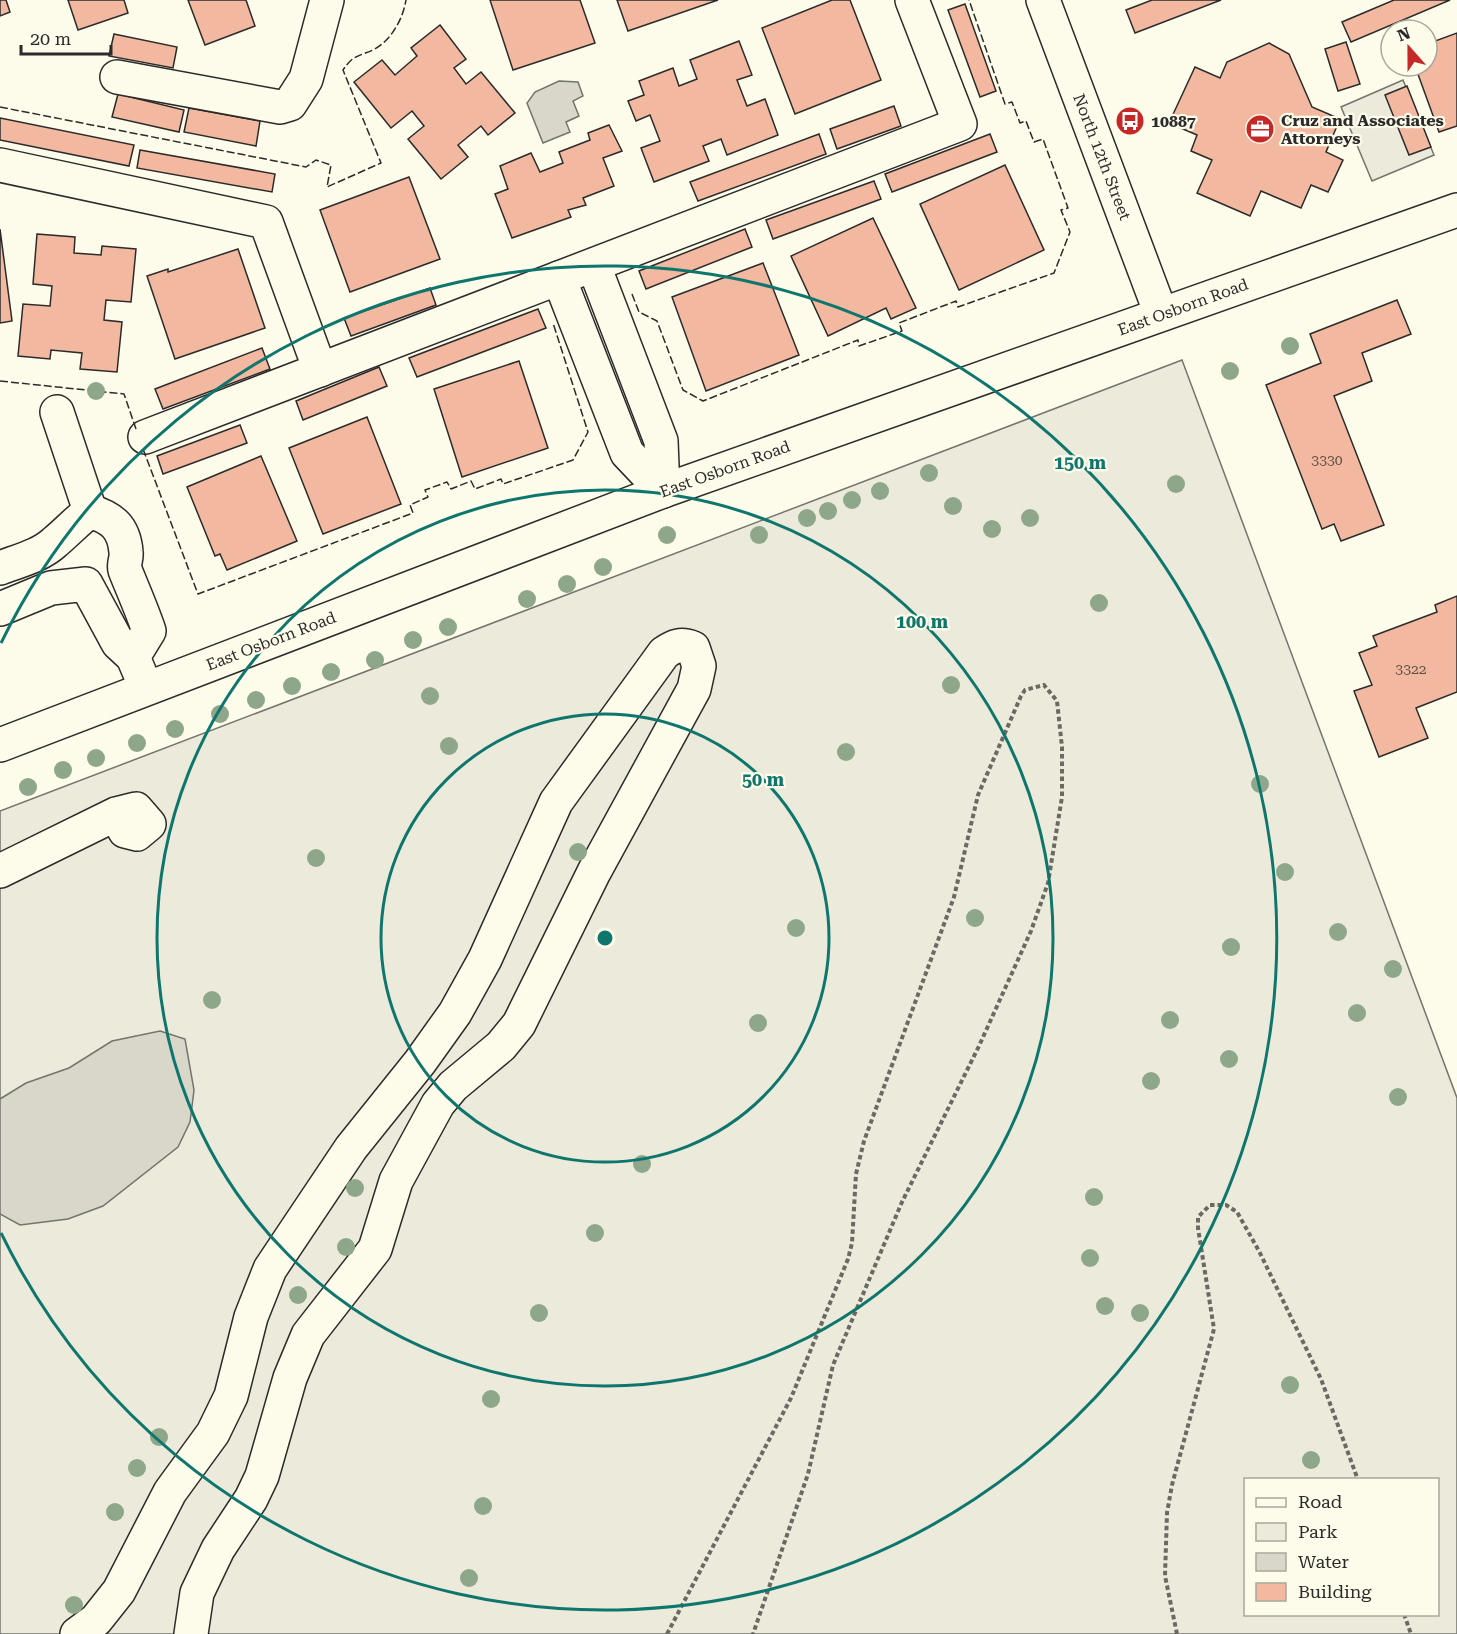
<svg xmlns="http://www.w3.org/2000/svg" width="1457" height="1634" font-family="'Roboto Serif',serif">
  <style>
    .green { fill: #ecebdb; stroke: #74746e; stroke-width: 1.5; fill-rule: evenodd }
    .parking { fill: #eceadb; stroke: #74746e; stroke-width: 1.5 }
    .water { fill: #d8d7c9; stroke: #74746e; stroke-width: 1.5 }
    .building { fill: #f2b8a0; stroke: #2b2b2b; stroke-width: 1.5 }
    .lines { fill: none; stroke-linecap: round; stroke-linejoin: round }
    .minor-casing { stroke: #2b2b2b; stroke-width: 36 }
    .major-casing { stroke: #2b2b2b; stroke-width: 36 }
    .path { stroke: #6a6964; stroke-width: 4; stroke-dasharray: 4.5 3; stroke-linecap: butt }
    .minor { stroke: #fdfbea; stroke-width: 33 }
    .major { stroke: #fdfbea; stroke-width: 33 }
    .fence { stroke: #2b2b2b; stroke-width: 1.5; stroke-dasharray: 8 3; stroke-linecap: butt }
    .tree { fill: #8ea78a }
    .ring { fill: none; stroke: #0f766e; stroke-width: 3 }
    .labels { text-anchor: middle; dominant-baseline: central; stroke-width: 4.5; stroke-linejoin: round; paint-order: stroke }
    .number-label { font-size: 14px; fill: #5d4e48 }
    .poi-label { font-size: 16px; font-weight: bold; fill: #2b2b2b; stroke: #fdfbea; text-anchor: start }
    .street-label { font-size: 16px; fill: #2b2b2b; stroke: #fdfbea }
    .centre { fill: #0f766e; stroke: #fdfbea; stroke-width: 3 }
    .ring-label { font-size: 18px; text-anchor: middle; font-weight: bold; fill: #0f766e; stroke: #fdfbea; stroke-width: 4.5; stroke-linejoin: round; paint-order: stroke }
  </style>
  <rect width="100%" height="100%" fill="#fdfbea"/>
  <path class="green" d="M1182,360L1457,1098V1634H0V811ZM1246,1480H1438V1614H1246Z"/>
  <polygon class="parking" points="1403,80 1434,155 1372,181 1341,107"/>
  <g class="water">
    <polygon points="559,81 578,82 583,96 573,101 579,116 566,122 570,132 543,143 527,103 535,92"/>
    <polygon points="160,1031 185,1039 194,1090 190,1122 178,1147 103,1206 68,1219 20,1225 0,1214 0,1099 26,1083 69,1068 112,1041"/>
  </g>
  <g class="building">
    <polygon points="0,0 6,0 10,12 0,16"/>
    <polygon points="68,0 124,0 128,13 78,30"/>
    <polygon points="188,0 246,0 255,26 205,45"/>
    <polygon points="490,0 580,0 595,43 513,70"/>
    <polygon points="617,0 718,0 628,31"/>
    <polygon points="832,0 850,0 881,80 795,114 762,28"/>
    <polygon points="1152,0 1221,0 1135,33 1126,10"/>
    <polygon points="1394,0 1450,0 1351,42 1342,22"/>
    <polygon points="965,4 996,91 980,97 948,10"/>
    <polygon points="440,25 466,59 454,68 466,84 481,72 515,113 488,135 481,126 458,145 468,157 441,179 408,139 424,126 412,111 391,128 354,82 382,60 395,75 417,56 411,48"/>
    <polygon points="1457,33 1457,126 1439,132 1415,66 1427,66 1427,44"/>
    <polygon points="114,34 177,47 173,68 109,56"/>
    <polygon points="739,41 752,75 737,80 747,106 765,99 778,135 727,155 721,139 703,146 709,161 654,182 641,148 660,141 650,115 636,121 628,101 644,95 639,81 673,68 679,86 697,79 690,60"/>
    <polygon points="1346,42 1360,84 1338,91 1325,49"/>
    <polygon points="1269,43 1289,54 1312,107 1340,119 1326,152 1343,160 1328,192 1311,185 1301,208 1261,191 1250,216 1197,193 1212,160 1191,151 1197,135 1169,123 1195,67 1220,78 1227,62"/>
    <polygon points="1407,86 1431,147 1409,155 1385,95"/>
    <polygon points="118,94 184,110 179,132 112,117"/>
    <polygon points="894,106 901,126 837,149 830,129"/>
    <polygon points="189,108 260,121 256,146 184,132"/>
    <polygon points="0,118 134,145 129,166 0,140"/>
    <polygon points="609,125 622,151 603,158 614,186 583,198 586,205 568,210 571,217 512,238 495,194 508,189 500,166 531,153 540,172 563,163 559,152 590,140 588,133"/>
    <polygon points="819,134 826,154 698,201 690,182"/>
    <polygon points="990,134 997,152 892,192 885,174"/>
    <polygon points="140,150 275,174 272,192 137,168"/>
    <polygon points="1005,165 1044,250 959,290 920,204"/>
    <polygon points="409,177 440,259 350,292 320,210"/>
    <polygon points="874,181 881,199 773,239 766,220"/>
    <polygon points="873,218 916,308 891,319 886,308 828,336 791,256"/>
    <polygon points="0,229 12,321 0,323"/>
    <polygon points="745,229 752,247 646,289 639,271"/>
    <polygon points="37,234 75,237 74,253 101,255 102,246 136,249 131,302 106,300 104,320 122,322 117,372 80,369 82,353 51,350 50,359 18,356 23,304 50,306 52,286 33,284"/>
    <polygon points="238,249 265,328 175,359 147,276 168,269 168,272"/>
    <polygon points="763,263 799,355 706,391 672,297"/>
    <polygon points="430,288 436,305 351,336 344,318"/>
    <polygon points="1397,300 1411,334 1362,353 1372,381 1334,396 1384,525 1341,541 1334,524 1322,529 1266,385 1321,363 1310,334"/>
    <polygon points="538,309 546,328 417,377 409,358"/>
    <polygon points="262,348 270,369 163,409 155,389"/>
    <polygon points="519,361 548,448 462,477 434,389"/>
    <polygon points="379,367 387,386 303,420 296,401"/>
    <polygon points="367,417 401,504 323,534 289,448"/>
    <polygon points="240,425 247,443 163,474 157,456"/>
    <polygon points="261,456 297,541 227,570 220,554 215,556 187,487"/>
    <polygon points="1457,596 1457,692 1416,708 1428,738 1379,757 1354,691 1372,685 1359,653 1377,646 1373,636 1437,612 1435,605"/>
  </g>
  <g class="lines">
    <g class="minor-casing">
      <g id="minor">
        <polyline points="1043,0 1161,314"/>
        <polyline points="117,77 280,107 290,104 306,79 327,0"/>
        <polyline points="0,165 266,222 320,370"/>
        <polyline points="594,266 661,441 663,491"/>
        <polyline points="559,278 627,453 663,491"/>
        <polyline points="57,412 90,511"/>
        <polyline points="145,437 960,124 912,0"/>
        <path d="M0,568C18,561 40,556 55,542C67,532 77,521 90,511C112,518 124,527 126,552C127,559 123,564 125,570C133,590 142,610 149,631L133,657"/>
        <polyline points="0,609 51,588 86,584 118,643 133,657 141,676"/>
        <polyline points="0,871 116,814 136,809 149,824 137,834 125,831 116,814"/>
        <path d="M77,1634L96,1620L119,1591L170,1492L213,1433L231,1396L251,1317L270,1269L351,1148L420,1062L455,1013L485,959L556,802L664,653C674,646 681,643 693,648L699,666L694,689L594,872L519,1024L501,1046L453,1086L438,1104L396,1181L375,1249L308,1335L290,1378L262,1476L251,1499L218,1549L197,1593L191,1634"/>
      </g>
    </g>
    <g class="major-casing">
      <polyline id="major" points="0,745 663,491 1457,210"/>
    </g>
    <g class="path">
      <polyline points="1404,1614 1411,1634"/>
      <polyline points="667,1634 791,1398 848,1259 852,1243 856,1174 864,1141 954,897 978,795 1021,696 1025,690 1044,685 1057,701 1062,747 1062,797 1048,883 1031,931 979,1046 902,1202 833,1365 808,1474 753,1634"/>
      <polyline points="1177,1634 1165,1576 1167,1513 1172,1485 1214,1329 1198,1228 1198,1217 1210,1205 1226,1205 1237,1212 1259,1251 1321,1379 1358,1480"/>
    </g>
    <use href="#minor" class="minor"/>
    <use href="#major" class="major"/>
    <g class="fence">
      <path d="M0,107L306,167L316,160L331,165L327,187L381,163L343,70C353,55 357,57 373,50C391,41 403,19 406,0"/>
      <polyline points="632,294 639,312 657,321 683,390 703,401 858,340 859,346 902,331 899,323 956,301 958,307 1054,273 1070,232 1061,210 1068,208 1043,139 1034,142 1026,121 1020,123 1012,102 1005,104 969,0"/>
      <polyline points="0,381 124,394 136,429"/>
      <polyline points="143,449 198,594 413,513 410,505 428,497 425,490 447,482 451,489 471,481 475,489 501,479 503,484 573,460 588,432 553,323"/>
    </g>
  </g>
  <g class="tree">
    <circle cx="1290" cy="346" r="9"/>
    <circle cx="1230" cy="371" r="9"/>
    <circle cx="96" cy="391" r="9"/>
    <circle cx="929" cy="473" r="9"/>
    <circle cx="1176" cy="484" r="9"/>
    <circle cx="880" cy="491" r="9"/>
    <circle cx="852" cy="500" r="9"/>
    <circle cx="953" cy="506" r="9"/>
    <circle cx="828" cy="511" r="9"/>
    <circle cx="807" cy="518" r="9"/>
    <circle cx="1030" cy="518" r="9"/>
    <circle cx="992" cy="529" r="9"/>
    <circle cx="667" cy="535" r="9"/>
    <circle cx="759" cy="535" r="9"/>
    <circle cx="603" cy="567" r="9"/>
    <circle cx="567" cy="584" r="9"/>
    <circle cx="527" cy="599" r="9"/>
    <circle cx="1099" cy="603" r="9"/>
    <circle cx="448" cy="627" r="9"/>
    <circle cx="413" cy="640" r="9"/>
    <circle cx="375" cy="660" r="9"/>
    <circle cx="331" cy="672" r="9"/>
    <circle cx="951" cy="685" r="9"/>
    <circle cx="292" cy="686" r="9"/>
    <circle cx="430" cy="696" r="9"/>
    <circle cx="256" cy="700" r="9"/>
    <circle cx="220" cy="714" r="9"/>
    <circle cx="175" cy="729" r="9"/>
    <circle cx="137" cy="743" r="9"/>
    <circle cx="449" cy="746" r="9"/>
    <circle cx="846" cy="752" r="9"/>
    <circle cx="96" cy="758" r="9"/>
    <circle cx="63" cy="770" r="9"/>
    <circle cx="1260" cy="784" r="9"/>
    <circle cx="28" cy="787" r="9"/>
    <circle cx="578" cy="852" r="9"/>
    <circle cx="316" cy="858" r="9"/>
    <circle cx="1285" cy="872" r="9"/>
    <circle cx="975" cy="918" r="9"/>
    <circle cx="796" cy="928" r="9"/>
    <circle cx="1338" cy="932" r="9"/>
    <circle cx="1231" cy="947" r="9"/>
    <circle cx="1393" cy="969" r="9"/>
    <circle cx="212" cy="1000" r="9"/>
    <circle cx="1357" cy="1013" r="9"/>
    <circle cx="1170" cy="1020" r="9"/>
    <circle cx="758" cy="1023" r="9"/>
    <circle cx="1229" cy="1059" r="9"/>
    <circle cx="1151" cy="1081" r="9"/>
    <circle cx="1398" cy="1097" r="9"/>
    <circle cx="642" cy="1164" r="9"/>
    <circle cx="355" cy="1188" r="9"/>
    <circle cx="1094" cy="1197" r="9"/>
    <circle cx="595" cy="1233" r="9"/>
    <circle cx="346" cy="1247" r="9"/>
    <circle cx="1090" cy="1258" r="9"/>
    <circle cx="298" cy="1295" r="9"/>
    <circle cx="1105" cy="1306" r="9"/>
    <circle cx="539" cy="1313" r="9"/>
    <circle cx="1140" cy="1313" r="9"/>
    <circle cx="1290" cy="1385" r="9"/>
    <circle cx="491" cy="1399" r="9"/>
    <circle cx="159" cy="1437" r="9"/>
    <circle cx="1311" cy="1460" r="9"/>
    <circle cx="137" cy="1468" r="9"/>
    <circle cx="483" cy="1506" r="9"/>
    <circle cx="115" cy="1512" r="9"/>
    <circle cx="469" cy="1578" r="9"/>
    <circle cx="74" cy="1605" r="9"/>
  </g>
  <g class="ring">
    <circle cx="605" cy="938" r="224"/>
    <circle cx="605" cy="938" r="448"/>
    <path d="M1 643A672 672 0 1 1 1 1233"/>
  </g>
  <defs>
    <g id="bus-disc" transform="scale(1.5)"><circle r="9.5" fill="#c62828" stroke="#fdfbea"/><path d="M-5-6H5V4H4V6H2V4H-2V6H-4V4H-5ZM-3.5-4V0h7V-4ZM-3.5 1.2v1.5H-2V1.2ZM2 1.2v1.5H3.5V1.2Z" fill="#fff"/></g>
    <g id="office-disc" transform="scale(1.5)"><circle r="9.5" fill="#c62828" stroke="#fdfbea"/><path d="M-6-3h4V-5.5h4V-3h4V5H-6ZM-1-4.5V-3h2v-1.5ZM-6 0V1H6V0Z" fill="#fff"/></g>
  </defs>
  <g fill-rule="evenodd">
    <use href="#bus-disc" x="1130" y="121"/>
    <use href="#office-disc" x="1260" y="129"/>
  </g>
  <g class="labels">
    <g class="number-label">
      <text x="1327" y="460">3330</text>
      <text x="1411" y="669">3322</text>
    </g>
    <g class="poi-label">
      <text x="1281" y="120">Cruz and Associates<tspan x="1281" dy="18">Attorneys</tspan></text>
      <text x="1151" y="121">10887</text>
    </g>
    <g class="street-label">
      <text transform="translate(1102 157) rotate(69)">North 12th Street</text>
      <text transform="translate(1183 307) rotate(-20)">East Osborn Road</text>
      <text transform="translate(725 469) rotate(-20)">East Osborn Road</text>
      <text transform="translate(271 641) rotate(-21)">East Osborn Road</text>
    </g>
  </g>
  <circle cx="605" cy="938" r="9" class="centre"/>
  <g class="ring-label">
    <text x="1080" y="469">150 m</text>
    <text x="922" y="628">100 m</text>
    <text x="763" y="786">50 m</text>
  </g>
  <rect x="1244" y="1478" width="195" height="138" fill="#fdfbea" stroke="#a9a89e" stroke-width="1.5"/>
  <rect x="1256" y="1498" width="30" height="9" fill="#fdfbea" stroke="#a9a89e" stroke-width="1.5"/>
  <text x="1298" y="1508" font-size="18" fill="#2b2b2b">Road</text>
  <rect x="1256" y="1523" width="30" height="18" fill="#ecebdb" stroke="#a9a89e" stroke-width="1.5"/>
  <text x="1298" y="1538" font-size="18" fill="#2b2b2b">Park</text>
  <rect x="1256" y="1553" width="30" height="18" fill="#d8d7c9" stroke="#a9a89e" stroke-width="1.5"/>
  <text x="1298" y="1568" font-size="18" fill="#2b2b2b">Water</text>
  <rect x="1256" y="1583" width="30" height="18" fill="#f2b8a0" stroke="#a9a89e" stroke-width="1.5"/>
  <text x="1298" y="1598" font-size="18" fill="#2b2b2b">Building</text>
  <g transform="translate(1409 48) rotate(339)"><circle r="28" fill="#fdfbea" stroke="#a9a89e" stroke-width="1.5"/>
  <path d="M0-4.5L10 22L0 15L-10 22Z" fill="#c62828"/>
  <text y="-9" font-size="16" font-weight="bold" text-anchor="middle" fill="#2b2b2b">N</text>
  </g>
  <path d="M21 45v9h90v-9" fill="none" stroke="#2b2b2b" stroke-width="3"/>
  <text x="30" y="45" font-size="18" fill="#2b2b2b" stroke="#fdfbea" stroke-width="4.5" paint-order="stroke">20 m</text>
</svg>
